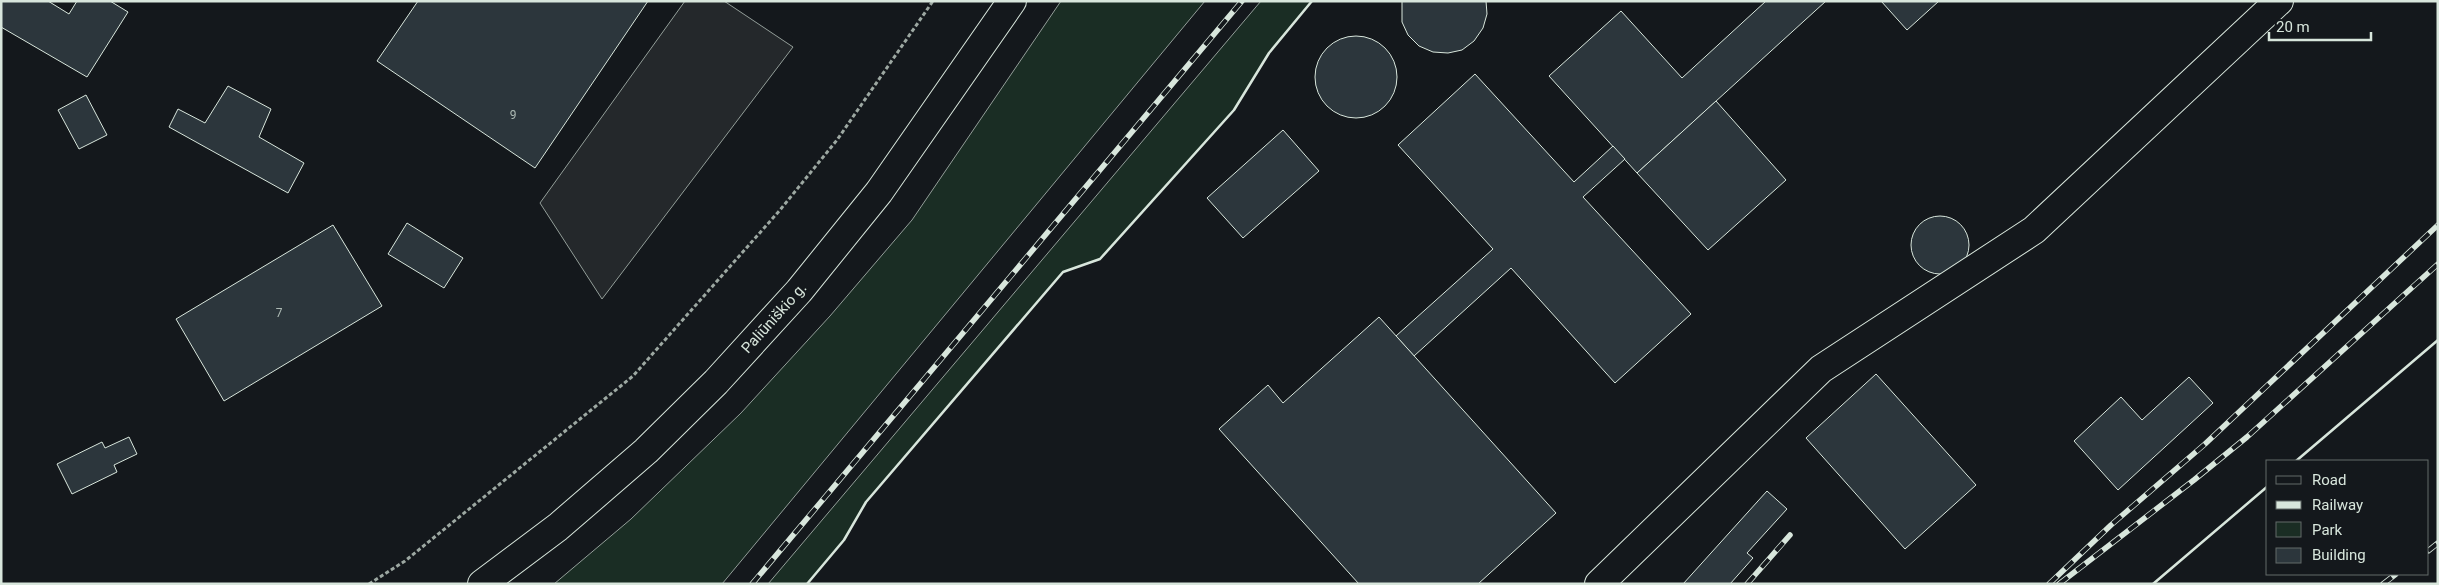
<svg xmlns="http://www.w3.org/2000/svg" width="2439" height="585" font-family="Roboto,sans-serif">
  <style>
    .green { fill: #1a2d24; stroke: #939e99 }
    .parking { fill: #24282b; stroke: #939e99 }
    .building { fill: #2c363c; stroke: #d8e6dc }
    .lines { fill: none; stroke-linecap: round; stroke-linejoin: round }
    .minor-casing { stroke: #d8e6dc; stroke-width: 30 }
    .major-casing { stroke: #d8e6dc; stroke-width: 30 }
    .path { stroke: #9da8a2; stroke-width: 3; stroke-dasharray: 4 2.5; stroke-linecap: butt }
    .minor { stroke: #14181c; stroke-width: 28 }
    .major { stroke: #14181c; stroke-width: 28 }
    .rail-casing { stroke: #d8e6dc; stroke-width: 5.5 }
    .rail { stroke: #14181c; stroke-width: 4; stroke-dasharray: 11; stroke-linecap: butt }
    .wall { stroke: #d8e6dc; stroke-width: 2.5 }
    .labels { text-anchor: middle; dominant-baseline: central; stroke-width: 4; stroke-linejoin: round; paint-order: stroke }
    .number-label { font-size: 12px; fill: #adbab4 }
    .street-label { font-size: 15px; fill: #d8e6dc; stroke: #14181c }
  </style>
  <rect width="100%" height="100%" fill="#14181c"/>
  <g class="green">
    <polygon points="1061,1 1205,1 722,584 554,584 631,519 741,413 830,316 912,220"/>
    <polygon points="1261,1 1312,1 1269,53 1234,110 1100,259 1063,272 866,502 844,540 807,584 768,584"/>
  </g>
  <polygon class="parking" points="685,1 724,1 793,47 602,299 540,203"/>
  <g class="building">
    <polygon points="1,1 48,1 69,14 77,1 110,1 128,12 87,77 1,27"/>
    <polygon points="418,1 648,1 535,168 377,61"/>
    <polygon points="1402,1 1486,1 1487,14 1483,28 1474,41 1462,50 1448,53 1433,52 1419,46 1408,35 1402,22"/>
    <polygon points="1766,1 1826,1 1637,173 1549,76 1621,11 1682,78"/>
    <polygon points="1881,1 1939,1 1907,30"/>
    <circle cx="1356" cy="77" r="41"/>
    <polygon points="1475,74 1574,182 1613,146 1625,159 1583,197 1691,314 1615,383 1511,268 1414,356 1396,336 1493,249 1398,145"/>
    <polygon points="228,86 271,109 259,137 304,163 288,193 169,127 178,109 205,123"/>
    <polygon points="86,95 107,135 79,149 58,110"/>
    <polygon points="1716,101 1786,180 1708,250 1637,173"/>
    <polygon points="1283,130 1319,171 1243,238 1207,198"/>
    <circle cx="1940" cy="245" r="29"/>
    <polygon points="407,223 463,258 444,288 388,254"/>
    <polygon points="333,225 382,306 224,401 176,319"/>
    <polygon points="1379,317 1556,513 1478,584 1359,584 1219,429 1268,385 1283,403"/>
    <polygon points="1876,374 1976,485 1905,549 1806,438"/>
    <polygon points="2189,377 2213,403 2118,490 2074,441 2121,397 2142,420"/>
    <polygon points="129,437 137,454 114,465 117,472 72,494 57,464 102,442 105,448"/>
    <polygon points="1767,491 1787,509 1747,553 1753,558 1730,584 1683,584"/>
  </g>
  <g class="lines">
    <g class="minor-casing">
      <polyline id="minor" points="1599,584 1821,369 2034,230 2279,1"/>
    </g>
    <g class="major-casing">
      <polyline id="major" points="482,584 558,527 646,451 716,382 799,291 879,192 1012,1"/>
    </g>
    <polyline class="path" points="369,584 405,561 633,376 780,210 837,140 933,1"/>
    <use href="#minor" class="minor"/>
    <use href="#major" class="major"/>
    <g class="rail-casing">
      <g id="rail">
        <polyline points="2428,551 2438,543"/>
        <polyline points="752,584 1242,1"/>
        <polyline points="1747,584 1790,535"/>
        <polyline points="2049,584 2111,525 2205,444 2438,225"/>
        <polyline points="2059,584 2194,480 2247,437 2438,264"/>
        <polyline points="2383,584 2396,574"/>
      </g>
    </g>
    <use href="#rail" class="rail"/>
    <g class="wall">
      <polyline points="2296,461 2438,340"/>
      <polyline points="807,584 844,540 866,502 1063,272 1100,259 1234,110 1269,53 1312,1"/>
      <polyline points="2153,584 2268,486"/>
    </g>
  </g>
  <g class="labels">
    <g class="number-label">
      <text x="513" y="115">9</text>
      <text x="279" y="313">7</text>
    </g>
    <g class="street-label">
      <text transform="translate(774 318) rotate(-48)">Paliūniškio g.</text>
    </g>
  </g>
  <rect width="2439" height="585" fill="none" stroke="#d8e6dc" stroke-width="5"/>
  <rect x="2266" y="460" width="162" height="115" fill="#14181c" stroke="#626a69"/>
  <rect x="2276" y="476" width="25" height="8" fill="#14181c" stroke="#626a69"/>
  <text x="2312" y="485" font-size="15" fill="#d8e6dc">Road</text>
  <rect x="2276" y="501" width="25" height="8" fill="#d8e6dc" stroke="#626a69"/>
  <text x="2312" y="510" font-size="15" fill="#d8e6dc">Railway</text>
  <rect x="2276" y="522" width="25" height="15" fill="#1a2d24" stroke="#626a69"/>
  <text x="2312" y="535" font-size="15" fill="#d8e6dc">Park</text>
  <rect x="2276" y="548" width="25" height="15" fill="#2c363c" stroke="#626a69"/>
  <text x="2312" y="560" font-size="15" fill="#d8e6dc">Building</text>
  <path d="M2269 32v8h102v-8" fill="none" stroke="#d8e6dc" stroke-width="2.5"/>
  <text x="2276" y="32" font-size="15" fill="#d8e6dc" stroke="#14181c" stroke-width="4" paint-order="stroke">20 m</text>
</svg>
